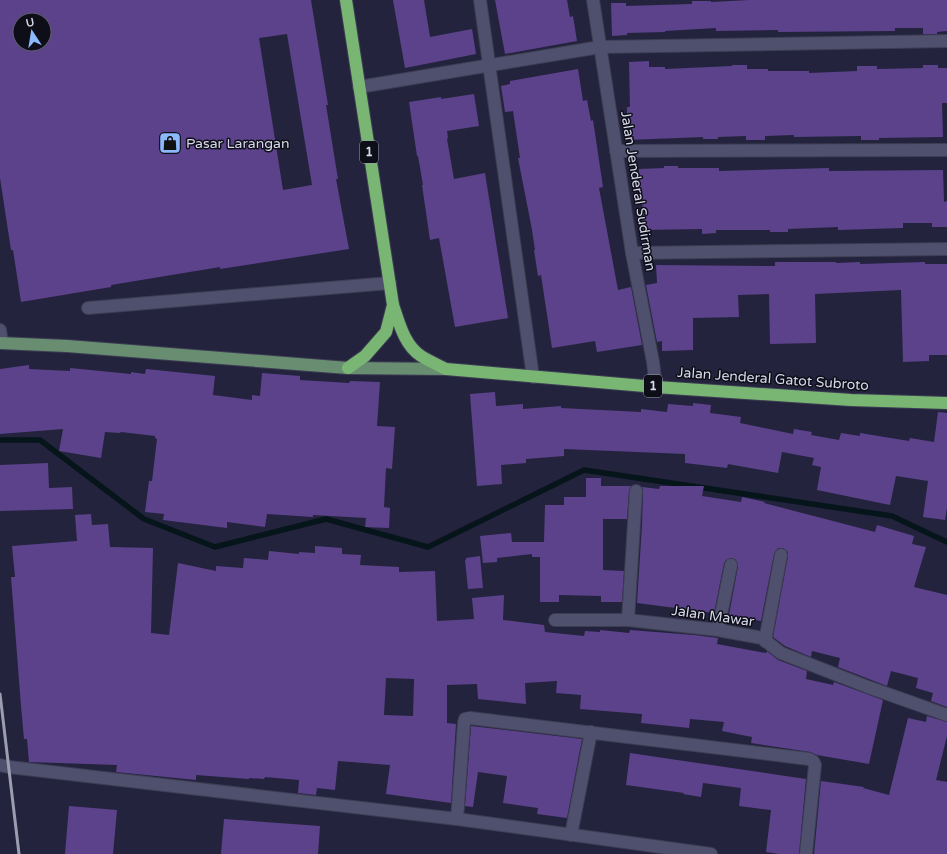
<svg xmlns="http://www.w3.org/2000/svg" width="947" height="854" font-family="'Varela Round',sans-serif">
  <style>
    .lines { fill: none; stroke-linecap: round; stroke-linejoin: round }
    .stream { stroke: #06151a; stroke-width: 5.5 }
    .building { fill: #5c428b; fill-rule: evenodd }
    .minor-casing { stroke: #3d3d53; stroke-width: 14 }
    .major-casing { stroke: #3d3d53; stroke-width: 14 }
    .highway-casing { stroke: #3d3d53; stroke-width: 14 }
    .minor { stroke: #4f506d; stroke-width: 12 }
    .major { stroke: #688d71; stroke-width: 12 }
    .highway { stroke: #79b674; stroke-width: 12 }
    .rail { stroke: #9b9db1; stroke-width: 3 }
    .labels { text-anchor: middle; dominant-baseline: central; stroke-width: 3; stroke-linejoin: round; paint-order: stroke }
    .shield { fill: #0e0e19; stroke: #9a9bab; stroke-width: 1 }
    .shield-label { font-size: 13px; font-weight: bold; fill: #d6d8e9 }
    .poi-label { font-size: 14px; fill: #d6d8e9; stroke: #0e0e19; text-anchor: start }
    .street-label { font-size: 14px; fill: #d6d8e9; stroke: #0e0e19 }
  </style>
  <rect width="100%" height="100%" fill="#23233d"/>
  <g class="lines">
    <polyline class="stream" points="0,440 40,440 144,519 215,547 326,519 428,547 584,470 892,516 947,542"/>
  </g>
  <g class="building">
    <path d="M0,0H311L328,105H326L338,179H336L349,249L220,269V267L111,285V287L21,302L13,250H11L0,178ZM20,20H44V44H20ZM287,34L312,185L283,190L259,38Z"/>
    <polygon points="393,0 424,0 430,37 472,29 476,54 405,68"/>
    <polygon points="495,0 567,0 570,17 573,16 577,41 505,54"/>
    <polygon points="749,0 947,0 947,31 937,32 937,34 923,34 923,28 895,28 895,31 778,32 778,30 716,31 716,28 665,31 665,32 627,33 627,35 612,36 611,3 626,3 626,6 692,4 692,1 711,1 711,2"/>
    <polygon points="649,61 649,67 665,67 665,69 732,66 732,65 747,65 747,69 768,69 768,71 809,71 809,73 857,71 857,66 877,66 877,69 923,68 923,65 938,65 938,68 947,68 947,103 942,103 943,137 879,138 879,140 861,140 861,136 794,137 794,135 765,136 765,140 746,140 746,136 718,137 718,139 703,139 703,137 627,140 627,107 630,107 629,62"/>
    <polygon points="578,69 583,101 587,100 591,121 593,120 603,187 599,188 618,290 631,287 642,345 597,352 595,341 552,348 541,275 538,276 534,250 535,250 532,230 518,158 520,158 513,111 505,112 501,86 510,84 510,81"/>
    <polygon points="474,94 479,126 447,131 448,138 447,139 454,179 485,173 508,318 455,327 439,238 430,240 422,185 423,185 418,156 417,156 409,102 441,97 441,99"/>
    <polygon points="664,166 678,166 678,168 719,168 719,171 829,168 829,171 943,170 944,202 947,201 947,227 932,227 932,223 903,223 903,228 838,230 838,227 788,229 788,232 770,232 770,230 716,230 716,233 702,234 702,229 643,230 642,193 639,193 639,169 664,168"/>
    <polygon points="775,262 836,262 836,263 860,262 860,264 925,262 925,264 947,264 947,355 929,355 929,361 903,362 901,290 815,294 816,343 770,344 769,294 738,295 739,317 693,318 693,350 662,351 662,341 657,342 646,285 657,283 656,265 775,266"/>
    <polygon points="29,365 29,369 70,371 70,368 131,374 131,372 145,374 146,369 215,376 213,395 252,400 252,395 260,396 262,373 300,376 300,380 349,383 350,381 380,382 377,426 395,427 392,469 386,468 384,507 390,508 389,528 365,527 366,518 313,515 313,517 267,514 265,527 227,522 227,528 163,520 164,514 145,512 149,481 152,481 157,439 155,438 155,436 121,432 120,433 105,432 101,458 59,451 63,429 0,434 0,369"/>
    <polygon points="495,392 496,406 523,404 523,409 561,406 561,408 641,412 641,409 667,412 668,404 693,406 693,403 711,405 710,413 741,417 740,423 793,434 794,429 812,432 811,435 839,440 841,433 860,436 860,433 909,441 910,438 934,442 938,412 947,413 947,508 945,520 923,517 928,481 896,476 890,505 817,490 821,467 812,465 814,458 782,452 778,473 728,464 727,468 685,463 685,454 564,449 564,456 526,459 526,463 501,465 502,484 477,486 470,394"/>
    <polygon points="48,463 49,488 72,487 73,509 0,511 0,465"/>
    <polygon points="586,478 601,478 601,486 631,486 629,491 627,519 603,519 603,570 624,571 622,602 601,602 601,596 559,595 559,602 540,602 540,557 532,557 532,554 497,558 497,562 483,563 480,536 511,533 512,542 544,542 545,505 564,505 564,497 586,497"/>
    <polygon points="660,486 704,486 702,496 741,502 742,497 765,502 764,503 875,532 877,525 914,536 912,544 926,547 914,587 947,595 947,707 931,701 933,693 916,688 918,678 891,671 887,686 838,667 840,658 812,651 811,657 785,646 773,637 788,556 788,552 783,548 778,548 774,554 761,621 729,615 738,566 736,560 732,558 726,560 724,563 714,613 637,603 642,525 643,491 642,487 659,489"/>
    <path d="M91,514L92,525L108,524L110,547L153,548L151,633L169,635L178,563L216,571V566L243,568L244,558L268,560L269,551L299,554V552L315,553V546L342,548V554L361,555L360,565L399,567V572L435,571L437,621L474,619L472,598L504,595L503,620L544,625L545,632L584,636L585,631L600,632V630L629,633L630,630L694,635L718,638L717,644L766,653L767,651L778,660L807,671L806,679L833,685L834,682L883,700L869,764L817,755L810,752L751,743L752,737L722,731L724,722L690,719L689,728L641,723L642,714L580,709L581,695L556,693L557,681L525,683L526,704L478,699L477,684L447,685V723L456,724L451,803L386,794L390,765L338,761L335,790L317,788L316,795L298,793L299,780L265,777L264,779L249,778V779L196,775V780L116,772L117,765L29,762L27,739H24L21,706L11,577H15L12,546L77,541L75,515ZM386,678L414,679L413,716L384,715Z"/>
    <polygon points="480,556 483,588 468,589 465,560 466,560 466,558"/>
    <polygon points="927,716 947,722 947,736 936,780 947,782 947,854 814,854 821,781 864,787 863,788 889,795 908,718 926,722"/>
    <polygon points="471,726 582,739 567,818 537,814 538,808 503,803 507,776 478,772 473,807 465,806"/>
    <polygon points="630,753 806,779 799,854 779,854 766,852 771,810 739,806 741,788 703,783 701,797 683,794 684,793 626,785"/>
    <polygon points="69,806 117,810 113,854 65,854"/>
    <polygon points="224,819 320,826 318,854 221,854"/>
  </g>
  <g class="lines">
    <g class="minor-casing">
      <g id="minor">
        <polyline points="480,0 533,377"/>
        <polyline points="593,0 632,253 653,362 656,387"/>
        <polyline points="359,87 600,47 947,41"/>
        <polyline points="616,151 947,150"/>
        <polyline points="632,253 947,249"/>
        <polyline points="88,308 390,283"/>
        <polyline points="0,330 2,343"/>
        <polyline points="555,620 628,620 718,630 762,638 781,653 868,687 947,715"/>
        <polyline points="628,620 636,491"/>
        <polyline points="718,630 731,565"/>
        <polyline points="765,641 781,555"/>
        <polyline points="0,765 9,767 457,819 711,854"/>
        <polyline points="457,819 464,723 465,719 470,718 809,759 813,761 815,765 806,854"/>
        <polyline points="571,835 591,732"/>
      </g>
    </g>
    <g class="major-casing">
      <polyline id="major" points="0,343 67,346 348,368 446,369"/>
    </g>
    <g class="highway-casing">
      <g id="highway">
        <polyline points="346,0 393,305 386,332 365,356 348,368"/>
        <path d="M393,305C399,322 404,345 421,356C429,361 438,365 446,369L656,387L851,400L947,403"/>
      </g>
    </g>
    <use href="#minor" class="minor"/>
    <use href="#major" class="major"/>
    <use href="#highway" class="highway"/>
    <polyline class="rail" points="0,694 19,854"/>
  </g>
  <defs>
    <g id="shop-square" transform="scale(1.15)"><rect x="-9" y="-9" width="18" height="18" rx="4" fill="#8bb9fc" stroke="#0e0e19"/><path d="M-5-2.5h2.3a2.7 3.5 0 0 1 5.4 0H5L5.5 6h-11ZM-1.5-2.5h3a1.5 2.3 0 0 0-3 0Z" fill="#111"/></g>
  </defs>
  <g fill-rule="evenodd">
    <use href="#shop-square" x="170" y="143"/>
  </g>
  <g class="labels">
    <g class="shield">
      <rect x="360" y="141" width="18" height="22" rx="3"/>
      <rect x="644" y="375" width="18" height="22" rx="3"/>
    </g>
    <g class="shield-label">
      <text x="369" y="152">1</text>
      <text x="653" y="386">1</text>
    </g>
    <g class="poi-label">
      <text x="186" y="143">Pasar Larangan</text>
    </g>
    <g class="street-label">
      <text transform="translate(638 191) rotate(81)">Jalan Jenderal Sudirman</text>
      <text transform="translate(773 379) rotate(4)">Jalan Jenderal Gatot Subroto</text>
      <text transform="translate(713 616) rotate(8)">Jalan Mawar</text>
    </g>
  </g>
  <g transform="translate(32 32) rotate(348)"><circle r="19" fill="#0e0e19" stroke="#5e5f6c"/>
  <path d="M0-3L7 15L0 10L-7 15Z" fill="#8bb9fc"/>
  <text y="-6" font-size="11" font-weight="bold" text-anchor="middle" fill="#d6d8e9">U</text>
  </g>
</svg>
